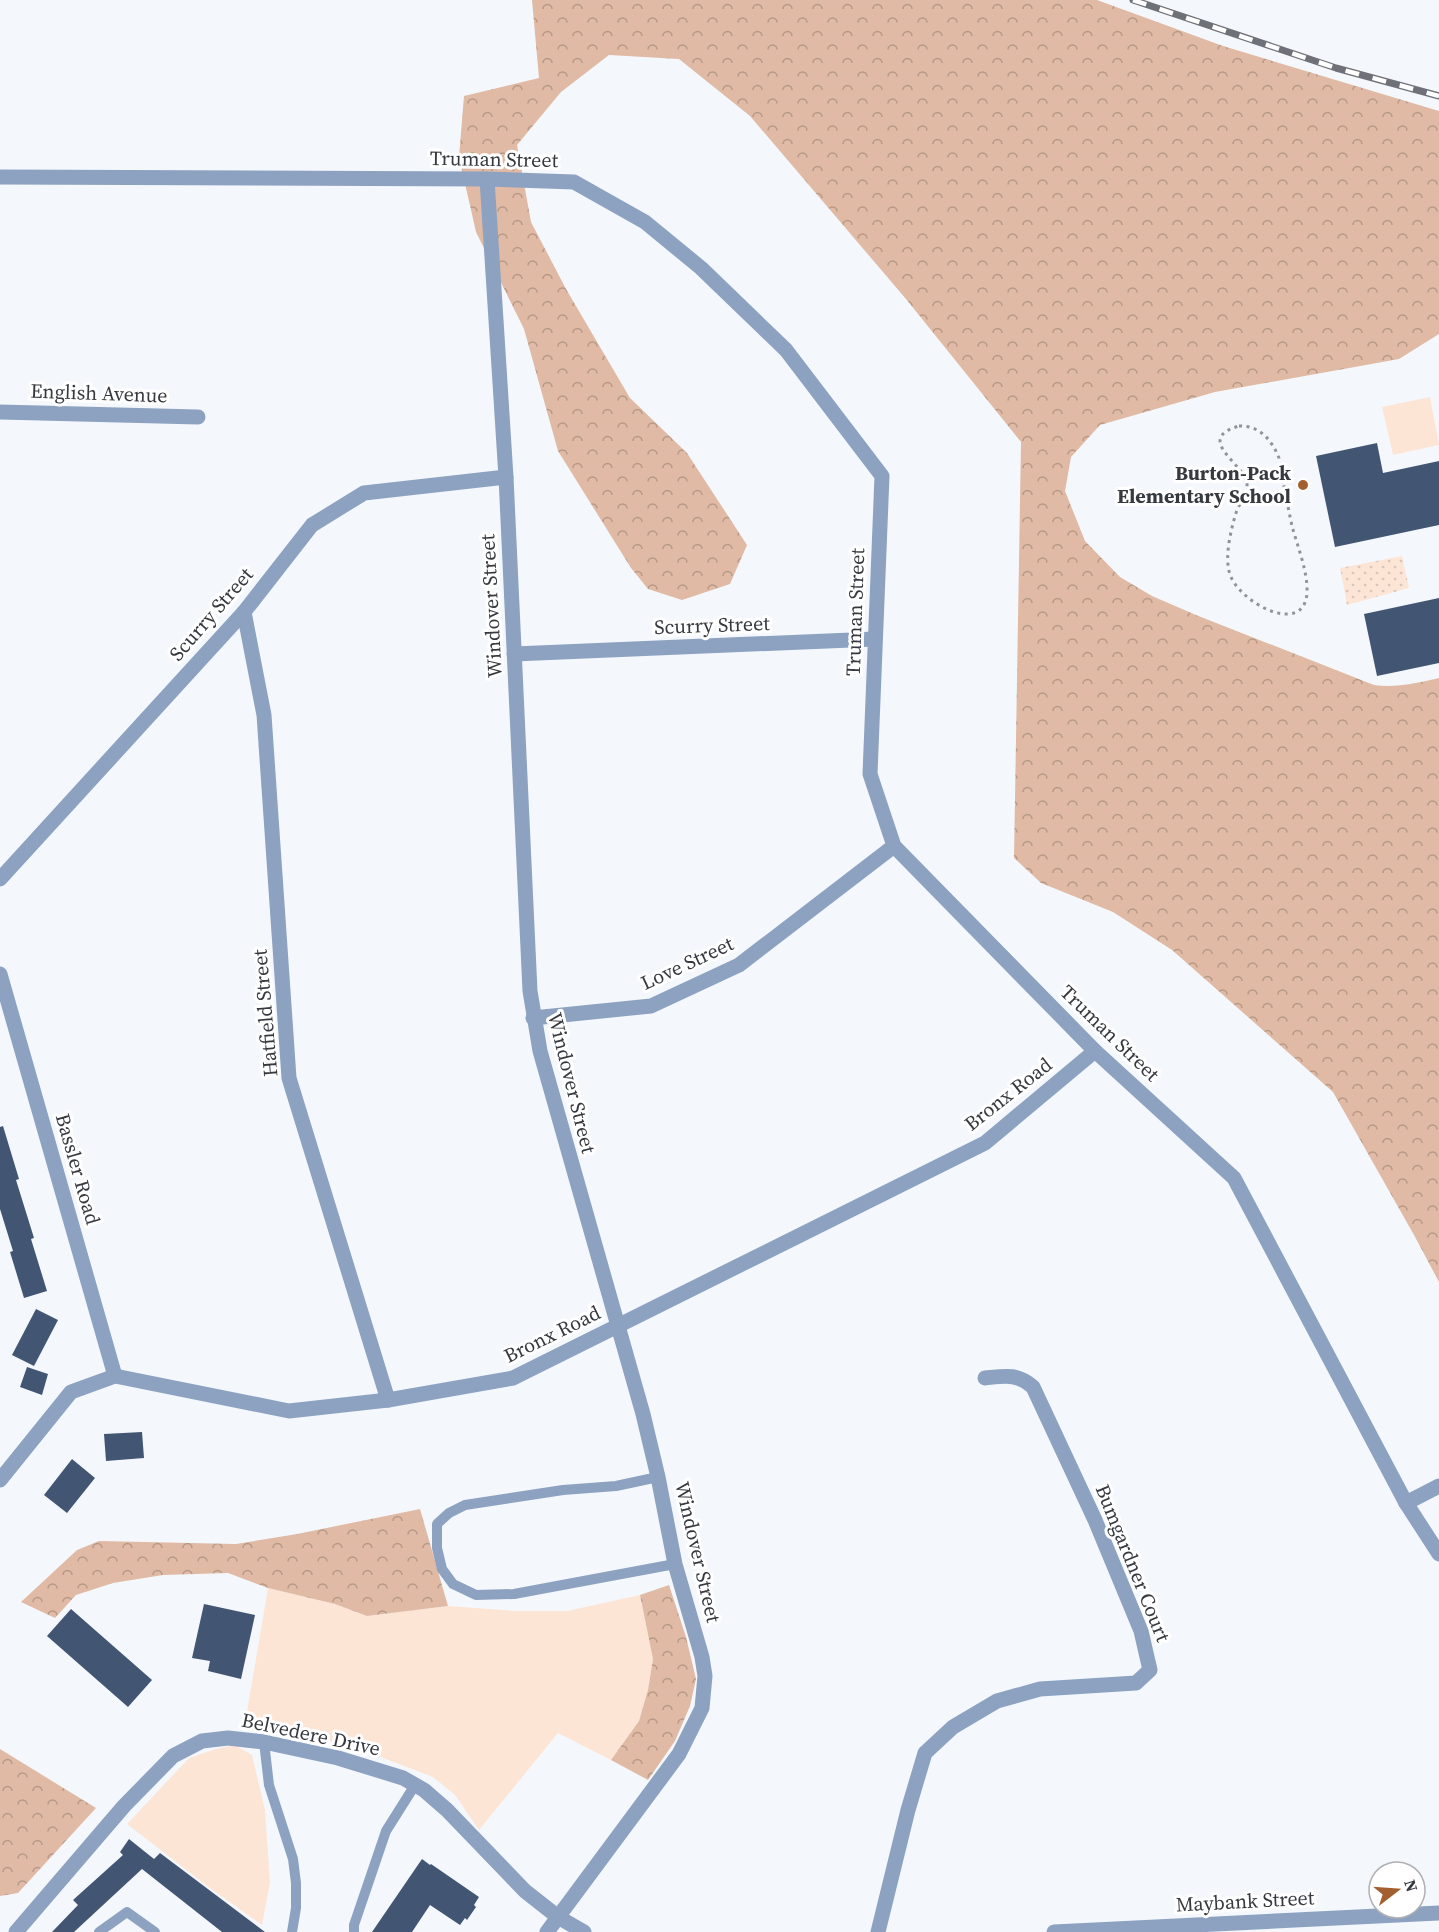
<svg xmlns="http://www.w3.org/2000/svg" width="1439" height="1932" font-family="'Source Serif 4',serif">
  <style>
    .grass { fill: #fde5d6 }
    .forest { fill: url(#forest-crowns) }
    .park { fill: url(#park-dots) }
    .building { fill: #425572 }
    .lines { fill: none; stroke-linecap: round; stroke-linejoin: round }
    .path { stroke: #90949a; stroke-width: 3; stroke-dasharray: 3 4.5; stroke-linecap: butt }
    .service { stroke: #8da2c1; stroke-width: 10 }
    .minor { stroke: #8da2c1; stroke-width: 15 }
    .rail-casing { stroke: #6e7278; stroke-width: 7 }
    .rail { stroke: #fff; stroke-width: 4.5; stroke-dasharray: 14; stroke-linecap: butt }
    .poi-dot { fill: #a45f31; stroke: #fff; stroke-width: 2 }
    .labels { text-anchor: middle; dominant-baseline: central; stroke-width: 6; stroke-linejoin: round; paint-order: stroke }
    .street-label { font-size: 20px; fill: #363a40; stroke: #fff }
    .poi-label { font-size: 20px; font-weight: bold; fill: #363a40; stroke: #fff; text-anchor: end }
  </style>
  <defs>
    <pattern id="forest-crowns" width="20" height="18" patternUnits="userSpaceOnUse" patternTransform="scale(1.5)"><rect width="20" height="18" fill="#e0baa4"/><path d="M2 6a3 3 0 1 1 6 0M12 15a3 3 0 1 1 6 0" fill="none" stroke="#b69887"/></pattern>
    <pattern id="park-dots" width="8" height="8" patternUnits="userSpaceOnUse" patternTransform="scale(1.5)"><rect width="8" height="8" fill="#fde5d6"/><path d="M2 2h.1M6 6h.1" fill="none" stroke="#d9c5b9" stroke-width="1.8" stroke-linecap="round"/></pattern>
  </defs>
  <rect width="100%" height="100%" fill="#f4f8fd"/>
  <g class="grass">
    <polygon points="1430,397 1439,445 1393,455 1382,407"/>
    <polygon points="268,1588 335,1604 367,1616 448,1606 516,1611 567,1611 640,1595 653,1659 648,1690 639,1721 611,1760 558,1733 479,1830 455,1795 433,1777 349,1745 293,1733 244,1729"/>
    <polygon points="235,1745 252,1755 265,1810 270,1883 262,1925 207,1886 127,1824 189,1758 216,1749"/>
  </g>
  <g class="forest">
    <path d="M532,0H1097L1223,46L1439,111V334L1399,359L1215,392L1100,425L1071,457L1065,491L1085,541L1120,577L1152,596L1196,615L1374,685C1396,688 1417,683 1439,678V1282L1414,1235L1333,1092L1172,950L1113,912L1041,883L1014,858L1021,442L906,299L750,116L679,59L609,55L561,92L517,145L531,222L566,289L630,398L687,453L747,545L730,584L682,600L648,589L631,568L558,451L524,329L476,232L459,157L464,96L539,78Z"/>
    <polygon points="420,1509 448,1606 367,1616 335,1604 268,1588 228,1573 163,1575 113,1583 76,1595 55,1618 21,1602 77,1550 99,1541 236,1544 297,1534"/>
    <polygon points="669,1585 686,1637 696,1679 690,1706 675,1741 648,1780 611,1760 639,1721 648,1690 653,1659 640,1595"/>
    <polygon points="0,1749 96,1808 18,1893 0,1896"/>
  </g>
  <polygon class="park" points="1402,556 1409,588 1347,605 1340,568"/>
  <g class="building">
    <polygon points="1377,443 1383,473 1439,461 1439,525 1335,547 1316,456"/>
    <polygon points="1439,598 1439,663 1377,676 1364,614"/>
    <polygon points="3,1126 19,1179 16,1180 34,1238 31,1239 47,1291 24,1298 10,1252 13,1251 0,1209 0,1127"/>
    <polygon points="36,1309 58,1320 34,1366 12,1355"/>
    <polygon points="27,1367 48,1374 42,1395 20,1387"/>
    <polygon points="142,1432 144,1458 106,1461 104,1434"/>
    <polygon points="72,1459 95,1478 67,1513 44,1495"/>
    <polygon points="204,1604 255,1615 241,1679 208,1671 210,1661 192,1658"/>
    <polygon points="71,1609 152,1680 128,1707 47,1636"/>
    <polygon points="129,1839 154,1859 160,1853 265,1932 222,1932 142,1869 74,1932 52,1932 78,1905 73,1900 123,1855 120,1852"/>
    <polygon points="422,1859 430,1865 431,1864 479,1897 474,1905 476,1907 467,1920 465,1918 460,1925 430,1905 412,1932 372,1932"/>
  </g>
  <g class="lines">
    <path class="path" d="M1239,426C1259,425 1272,440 1279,458C1283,481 1287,503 1292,526C1297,545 1308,572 1307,592C1305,639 1235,601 1229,571C1225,555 1231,529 1236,513C1239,503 1248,494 1247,484C1245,464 1193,439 1239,426Z"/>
    <g class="service">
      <polyline points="658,1477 616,1486 563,1490 465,1505 449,1513 437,1524 437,1548 442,1569 453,1584 476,1595 514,1594 675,1564"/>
      <polyline points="264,1742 269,1785 293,1859 296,1883 296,1908 292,1932"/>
      <polyline points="99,1932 127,1912 155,1932"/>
      <polyline points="354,1932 354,1925 386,1831 415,1785"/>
    </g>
    <g class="minor">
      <polyline points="0,177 487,179 574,182 645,222 701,268 786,350 882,476 870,774 894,846 1095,1051 1234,1178 1406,1503 1439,1554"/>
      <polyline points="487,179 506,477 530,991 540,1051 643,1414 658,1477 675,1564 702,1657 705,1676 702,1708 679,1754 547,1932"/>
      <polyline points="0,412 198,417"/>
      <polyline points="244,612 264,715 289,1078 388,1400"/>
      <polyline points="514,654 875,639"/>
      <polyline points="0,879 244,612 312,525 364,493 506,477"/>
      <polyline points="0,974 115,1376"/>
      <polyline points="533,1018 651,1006 739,965 894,846"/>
      <polyline points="0,1480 71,1392 115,1376 289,1411 388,1400 513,1378 985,1143 1095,1051"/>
      <polyline points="1406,1503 1439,1486"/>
      <polyline points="16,1932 124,1806 173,1756 202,1741 228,1738 264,1742 338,1758 403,1778 424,1790 447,1810 525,1891 558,1917 584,1932"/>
      <path d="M878,1932L908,1810L925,1753L953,1727L997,1701L1040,1689L1136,1683L1150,1670L1141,1631L1095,1520L1033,1387C1017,1373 1005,1376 985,1378"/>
      <polyline points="1054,1932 1439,1913"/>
    </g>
    <g class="rail-casing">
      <polyline id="rail" points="1133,0 1336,68 1439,96"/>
    </g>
    <use href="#rail" class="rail"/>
  </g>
  <circle class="poi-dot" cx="1303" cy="485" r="6"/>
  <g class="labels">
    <g class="street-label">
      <text transform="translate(494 159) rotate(1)">Truman Street</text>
      <text transform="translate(99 393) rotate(2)">English Avenue</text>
      <text transform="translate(491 606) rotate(-93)">Windover Street</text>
      <text transform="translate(855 612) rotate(-88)">Truman Street</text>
      <text transform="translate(211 614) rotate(-49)">Scurry Street</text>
      <text transform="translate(712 625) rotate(-2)">Scurry Street</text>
      <text transform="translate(687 963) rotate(-25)">Love Street</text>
      <text transform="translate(265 1013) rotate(-95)">Hatfield Street</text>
      <text transform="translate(1110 1033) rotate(44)">Truman Street</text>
      <text transform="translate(572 1083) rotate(76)">Windover Street</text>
      <text transform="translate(1008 1094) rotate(-38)">Bronx Road</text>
      <text transform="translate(78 1169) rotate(74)">Bassler Road</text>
      <text transform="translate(552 1334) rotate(-26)">Bronx Road</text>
      <text transform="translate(698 1552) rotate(77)">Windover Street</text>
      <text transform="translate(1133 1563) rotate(68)">Bumgardner Court</text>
      <text transform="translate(311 1734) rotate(12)">Belvedere Drive</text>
      <text transform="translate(1245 1901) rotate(-3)">Maybank Street</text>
    </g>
    <g class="poi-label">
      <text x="1291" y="473">Burton-Pack<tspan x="1291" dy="23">Elementary School</tspan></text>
    </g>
  </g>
  <g transform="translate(1397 1890) rotate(73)"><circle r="28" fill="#ffffff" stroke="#afb0b3" stroke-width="1.5"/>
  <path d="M0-4.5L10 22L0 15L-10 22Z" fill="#a45f31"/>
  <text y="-9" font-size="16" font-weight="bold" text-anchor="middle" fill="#363a40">N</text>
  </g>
</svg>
